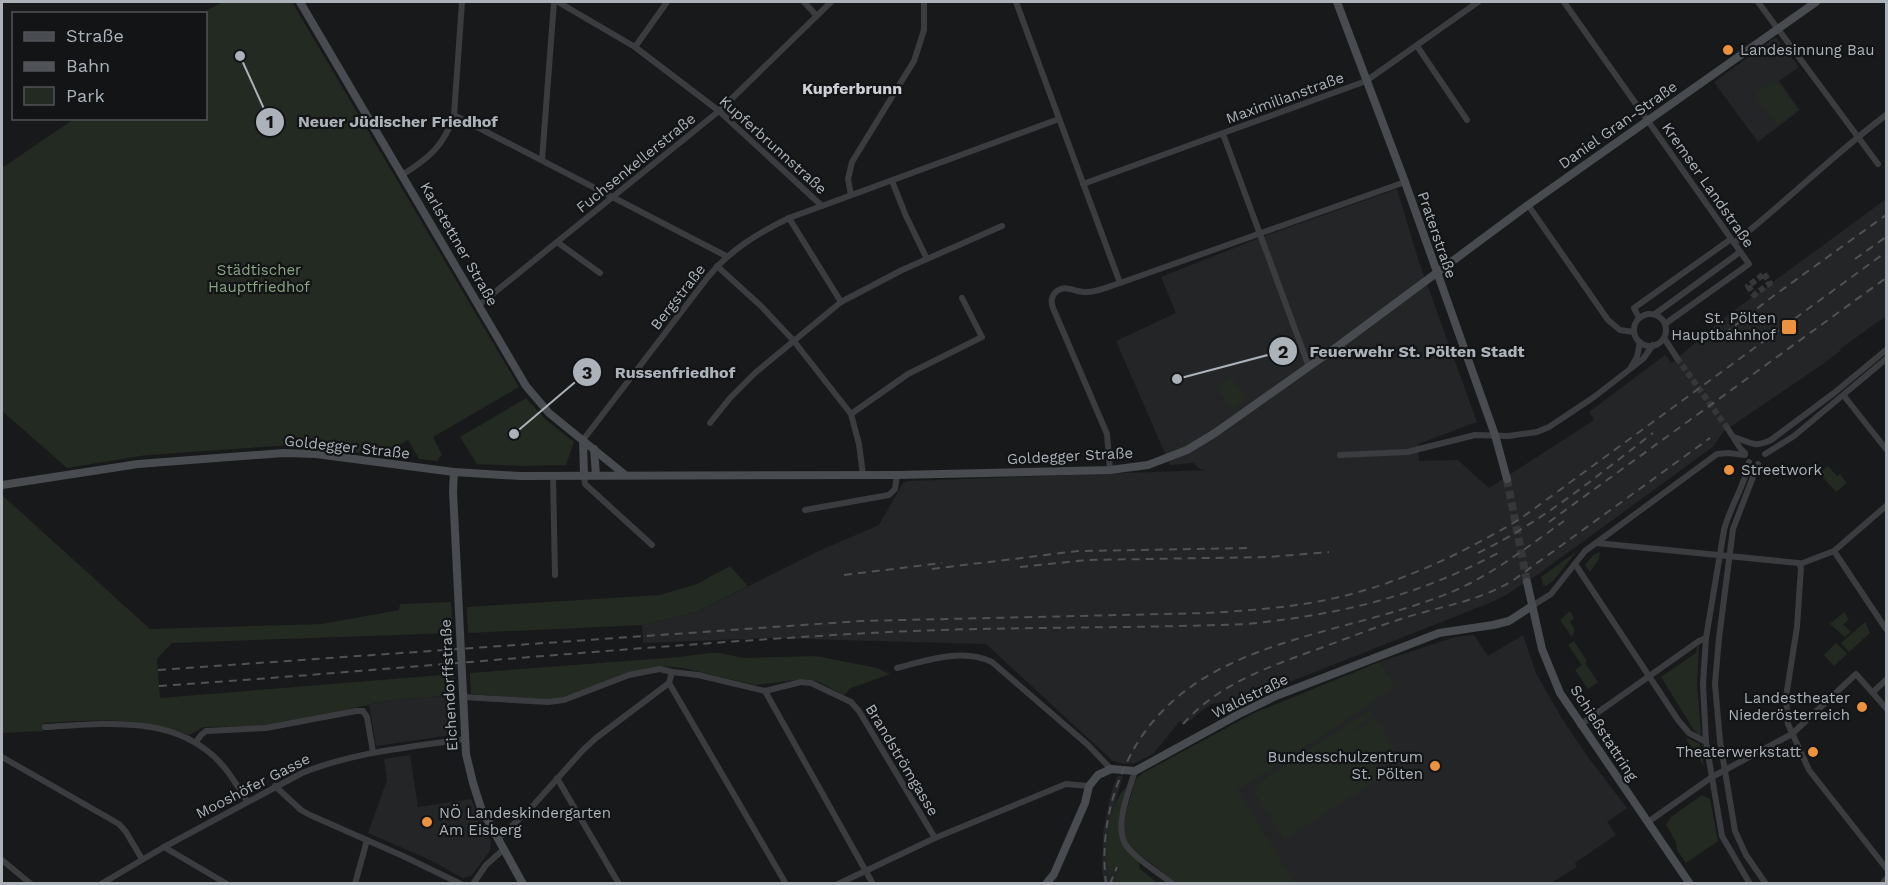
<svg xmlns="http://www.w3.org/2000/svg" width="1888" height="885" font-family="'Work Sans',sans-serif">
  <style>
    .built { fill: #242527 }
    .green { fill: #232a22 }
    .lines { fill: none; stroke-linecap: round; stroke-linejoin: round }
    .street-tunnel { stroke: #35383a; stroke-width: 6; stroke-dasharray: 6 3; stroke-linecap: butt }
    .secondary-tunnel { stroke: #35383a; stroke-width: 8; stroke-dasharray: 8 4; stroke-linecap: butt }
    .street { stroke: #3a3c3f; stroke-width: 6 }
    .secondary { stroke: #484b4f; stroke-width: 8 }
    .rail { stroke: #4f5256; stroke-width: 2; stroke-dasharray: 8 6; stroke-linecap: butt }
    .poi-dot { fill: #ec923f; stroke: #131416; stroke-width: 2 }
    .labels { text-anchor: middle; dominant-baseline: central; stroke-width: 4.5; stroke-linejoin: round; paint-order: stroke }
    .poi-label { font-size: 15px; fill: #abb2ba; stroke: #131416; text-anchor: end }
    .street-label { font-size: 15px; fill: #abb2ba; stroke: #131416 }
    .park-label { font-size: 15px; fill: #87a483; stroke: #131416 }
    .neighbourhood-label { font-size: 16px; font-weight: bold; fill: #ccd0d6; stroke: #131416 }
    .leader { fill: none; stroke: #abb2ba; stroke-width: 2 }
    .callout-dot { fill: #abb2ba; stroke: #131416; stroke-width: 2 }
    .mark-label { font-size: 18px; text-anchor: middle; font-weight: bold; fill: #111 }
    .callout-label { font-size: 16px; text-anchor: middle; font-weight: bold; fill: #abb2ba; stroke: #131416; stroke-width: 4.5; stroke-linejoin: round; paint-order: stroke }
  </style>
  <rect width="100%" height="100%" fill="#18191a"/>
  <g class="built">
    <polygon points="1776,37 1799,67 1779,81 1800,110 1758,142 1714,82"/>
    <polygon points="1397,189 1419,262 1477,422 1418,444 1419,461 1458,460 1489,488 1594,420 1589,412 1665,355 1672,363 1721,320 1886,199 1886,316 1840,349 1841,350 1826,362 1723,432 1714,446 1540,573 1506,595 1492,602 1310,674 1246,698 1211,704 1184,725 1180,721 1153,754 1135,763 1124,764 1113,761 986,644 769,638 643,643 642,625 697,612 821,550 879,525 903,483 908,481 1206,470 1200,469 1193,463 1170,465 1116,341 1176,313 1161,277 1267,235"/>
    <polygon points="1474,635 1488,656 1523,635 1536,673 1561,717 1588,757 1627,808 1607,822 1616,835 1575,863 1577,867 1551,883 1295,884 1237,790 1330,731 1395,685 1379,662 1455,637"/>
    <polygon points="456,695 457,725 455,732 451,735 376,746 369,705 392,700"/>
    <polygon points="410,755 418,807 471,799 491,842 490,851 471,876 463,878 428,859 368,833 387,780 384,759"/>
    <polygon points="1117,776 1123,776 1112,813 1108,837 1109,879 1115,866 1119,868 1113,883 1108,882 1104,884 1102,870 1103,833 1110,797"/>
  </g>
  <g class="green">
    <polygon points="223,2 292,2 519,387 433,437 442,455 437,461 419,459 408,440 393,449 397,457 292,445 147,455 67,468 2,411 2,168 74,119 206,118 206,14 202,13"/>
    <polygon points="1773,81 1776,85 1779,84 1798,110 1777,125 1755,95"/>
    <polygon points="1231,377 1246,399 1232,409 1216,388"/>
    <polygon points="526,398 546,420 574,442 566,465 523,466 477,464 460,437"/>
    <polygon points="1828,466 1837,476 1840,474 1847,483 1836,492 1819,473"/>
    <path d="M2,495L150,629L322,624L399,610L400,604L451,602L453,633L172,643L157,659L160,698L455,674L456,695L392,700L267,726L204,727L189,735C143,716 93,720 44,723L43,731L2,733Z"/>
    <polygon points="1576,552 1554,580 1546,586 1543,585 1541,577"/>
    <polygon points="1600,552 1599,559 1590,572 1585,565 1593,555"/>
    <polygon points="730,566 748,586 697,612 642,625 468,633 467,607 660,595 697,584"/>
    <polygon points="1570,611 1574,618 1570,622 1575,630 1572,637 1560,620"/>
    <polygon points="1844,612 1849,620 1843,624 1851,632 1845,637 1830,624"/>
    <polygon points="1865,622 1870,633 1849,652 1841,643"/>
    <polygon points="1574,641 1587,661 1585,663 1598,682 1588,689 1575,670 1582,665 1568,645"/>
    <polygon points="1836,643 1847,654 1834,666 1824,655"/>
    <polygon points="1697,646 1699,646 1697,684 1701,732 1700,736 1694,730 1661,677 1696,653"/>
    <polygon points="709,653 720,653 743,658 816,656 877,668 890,674 851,688 844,695 819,682 804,679 755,685 683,668 661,666 564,699 546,700 471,694 470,673 679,657"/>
    <polygon points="1379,662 1396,686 1330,731 1238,790 1295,883 1177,883 1136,852 1127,843 1123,832 1127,809 1134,785 1137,778 1143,773 1254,713"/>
    <polygon points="1370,710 1373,715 1353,729 1355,731 1375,718 1395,749 1375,763 1383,776 1300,830 1269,782 1299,830 1284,839 1254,792 1258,790 1255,785"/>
    <polygon points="1687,738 1700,744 1704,766 1686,739"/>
    <path d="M1126,787L1119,831L1138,858L1140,869L1158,883H1113L1119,868L1115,867L1109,879C1105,850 1105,810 1126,787Z"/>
    <polygon points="1702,795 1710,799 1718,841 1686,863 1677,850 1676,842 1666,825 1671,817"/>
  </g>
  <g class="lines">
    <g class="street-tunnel">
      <polygon points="1764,274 1770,283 1754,295 1748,286"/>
      <polyline points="1677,358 1728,429"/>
    </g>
    <polyline class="secondary-tunnel" points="1507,479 1527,582"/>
    <g class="street">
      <polyline points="558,2 635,47 719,111 822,206"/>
      <polyline points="804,2 817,16"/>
      <polyline points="1016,2 1120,283"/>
      <polyline points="1564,2 1749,264 1665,324"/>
      <polyline points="1758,2 1878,164"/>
      <polyline points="1417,46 1467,120"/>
      <polyline points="635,47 667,2"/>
      <polyline points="454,115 726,256"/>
      <polyline points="1223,134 1309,367"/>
      <polyline points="542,160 554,2"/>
      <path d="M402,175C429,158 444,146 454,115L462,2"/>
      <polyline points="892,181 906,216 927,259"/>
      <polyline points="1083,184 1366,81 1478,2"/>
      <polyline points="851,195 848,179 852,162 914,61 924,30 924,2"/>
      <polyline points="1528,205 1608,320 1620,330 1634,332"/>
      <polyline points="789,218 841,302"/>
      <polyline points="557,242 600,273"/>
      <path d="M1734,243C1786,202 1833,155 1886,115"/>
      <polyline points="717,266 761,306 793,340 851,414 859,444 863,475"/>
      <polyline points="479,305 719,111 831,2"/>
      <polyline points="1655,314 1740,252"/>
      <circle cx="1650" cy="330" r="16"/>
      <polyline points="1639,318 1634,308 1731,239"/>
      <polyline points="1664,338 1677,358"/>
      <polyline points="1631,367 1637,357 1640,342"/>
      <polyline points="1844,396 1886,449"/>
      <polyline points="851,414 908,374 982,337 962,298"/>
      <polyline points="710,423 730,398 755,373 841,302 902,270 1002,226"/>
      <polyline points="1728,429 1740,448 1745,453"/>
      <path d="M1734,437C1752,443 1753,448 1771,440L1834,393L1886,350"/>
      <path d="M583,440L708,277C730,250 758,233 789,218L1059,119"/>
      <polyline points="1765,454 1794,436 1886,359"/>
      <polyline points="1340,455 1407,452 1475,435 1508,436 1537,432 1549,427 1594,397 1643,359 1653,345"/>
      <path d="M1749,462C1745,486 1730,506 1724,530L1706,638L1703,684L1706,742L1722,836L1750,884"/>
      <polyline points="1758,464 1733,529 1719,638 1715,684 1720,741 1735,831 1746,855 1766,884"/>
      <path d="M1110,470L1107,434L1053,308C1051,302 1051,299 1054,294C1063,282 1075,293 1087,292C1097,292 1110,286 1120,283L1405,182"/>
      <polyline points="553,475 555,575"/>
      <polyline points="584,475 585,484 652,545"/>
      <polyline points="805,510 889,495 895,489 897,475"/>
      <polyline points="1596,543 1799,563 1801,568 1797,627 1786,697 1788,724 1809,770 1886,868"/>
      <polyline points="1834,551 1886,629"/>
      <polyline points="1575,564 1678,720 1689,733 1706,742"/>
      <polyline points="1800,564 1834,551 1886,506"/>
      <polyline points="1532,606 1551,594 1585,551 1596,543 1717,454 1728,453 1745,455"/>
      <path d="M897,668C927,660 963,648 992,662L1088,745L1111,769"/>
      <polyline points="669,683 786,884"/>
      <polyline points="765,691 873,884"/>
      <polyline points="1873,692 1886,680"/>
      <polyline points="463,697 548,702 564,700 629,675 660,669 672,672 698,675 765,691 801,682 811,683 851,702 859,711 935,838"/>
      <polyline points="1580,725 1699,641 1706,638"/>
      <path d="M45,727C100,724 165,715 210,753C226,766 236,784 247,801"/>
      <polyline points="196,742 201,735 206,731 266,728 356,711 363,711 367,717 373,752"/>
      <polyline points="2,757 119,824 126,832 142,859"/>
      <path d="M1135,771C1129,791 1112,830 1128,848C1140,862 1158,872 1173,884"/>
      <polyline points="557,778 619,884"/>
      <polyline points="275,786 301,810 310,815 403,856 461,884"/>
      <polyline points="1648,822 1712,777 1792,734 1856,674 1886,708"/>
      <polyline points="498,839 530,809 583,750 596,738 669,683 672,672"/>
      <polyline points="164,847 227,884"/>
      <polyline points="2,860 31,884"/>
      <path d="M101,884L164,847L302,773C354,752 410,747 465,739"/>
      <polyline points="355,884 367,840"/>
      <polyline points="473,884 486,865 504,849"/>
      <polyline points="838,884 935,838 1066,784 1089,786"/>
      <polyline points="1882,884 1886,879"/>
    </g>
    <g class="secondary">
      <polyline points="300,2 526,386 549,413 624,474"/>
      <polyline points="1337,2 1405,182 1495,435 1507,479"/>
      <polyline points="583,440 584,475"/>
      <polyline points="594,449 596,475"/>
      <polyline points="454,472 453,491 466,754 473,783 481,808 523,884"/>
      <polyline points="2,485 138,464 284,453 316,454 454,472 520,476 897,475 1110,470 1148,465 1187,450 1215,433 1338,346 1528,205 1816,2"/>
      <polyline points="1527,582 1542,649 1560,693 1690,884"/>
      <polyline points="1046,884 1054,874 1085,803 1089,786 1098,775 1111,769 1135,771 1239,714 1276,696 1439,633 1493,625 1509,621 1532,606"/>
    </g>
    <g class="rail">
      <polyline points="1855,259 1886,237"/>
      <polyline points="1724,334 1772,297 1886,215"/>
      <polyline points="1549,522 1886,278"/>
      <path d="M1478,553C1542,522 1597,476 1653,433"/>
      <polyline points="1020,567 1087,560 1269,557 1329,552"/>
      <polyline points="932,569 1078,551 1249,548"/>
      <polyline points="844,575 942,563"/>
      <path d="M158,670L860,621L1207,613C1245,611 1283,608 1321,601C1393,587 1458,556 1520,519L1886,252"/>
      <path d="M159,686C396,670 632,646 869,633C995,626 1121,629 1247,624C1342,614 1416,597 1500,552"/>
      <path d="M1183,724C1221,681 1275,665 1326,646C1356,635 1386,623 1417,614C1453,604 1483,599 1515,579L1710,438"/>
      <path d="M1106,884C1101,842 1108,802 1126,764C1185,638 1337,639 1449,593C1491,576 1527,547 1564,521"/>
      <polyline points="1110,884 1117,867"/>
    </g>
  </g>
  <g class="poi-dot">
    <circle cx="1728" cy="50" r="6"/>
    <rect x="1781" y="319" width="16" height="16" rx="3"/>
    <circle cx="1729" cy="470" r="6"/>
    <circle cx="1862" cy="707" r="6"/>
    <circle cx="1813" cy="752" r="6"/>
    <circle cx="1435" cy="766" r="6"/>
    <circle cx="427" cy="822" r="6"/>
  </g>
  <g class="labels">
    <g class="poi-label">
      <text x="1740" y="50" text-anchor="start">Landesinnung Bau</text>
      <text x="1776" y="318">St. Pölten<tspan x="1776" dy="17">Hauptbahnhof</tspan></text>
      <text x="1741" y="470" text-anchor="start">Streetwork</text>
      <text x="1850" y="698">Landestheater<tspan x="1850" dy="17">Niederösterreich</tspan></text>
      <text x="1801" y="752">Theaterwerkstatt</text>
      <text x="1423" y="757">Bundesschulzentrum<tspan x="1423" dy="17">St. Pölten</tspan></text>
      <text x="439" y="813" text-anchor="start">NÖ Landeskindergarten<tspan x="439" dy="17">Am Eisberg</tspan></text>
    </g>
    <g class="street-label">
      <text transform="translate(1285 98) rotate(-20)">Maximilianstraße</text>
      <text transform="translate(1618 125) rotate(-35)">Daniel Gran-Straße</text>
      <text transform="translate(773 145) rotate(42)">Kupferbrunnstraße</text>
      <text transform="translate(636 163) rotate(-39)">Fuchsenkellerstraße</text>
      <text transform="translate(1708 185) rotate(55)">Kremser Landstraße</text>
      <text transform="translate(1437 235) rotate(71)">Praterstraße</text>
      <text transform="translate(459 244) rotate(60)">Karlstettner Straße</text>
      <text transform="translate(678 297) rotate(-52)">Bergstraße</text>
      <text transform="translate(347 447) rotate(6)">Goldegger Straße</text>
      <text transform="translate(1070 456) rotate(-3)">Goldegger Straße</text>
      <text transform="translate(449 685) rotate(-93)">Eichendorffstraße</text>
      <text transform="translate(1250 696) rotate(-26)">Waldstraße</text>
      <text transform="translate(1604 733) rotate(57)">Schießstattring</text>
      <text transform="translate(902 760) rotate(59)">Brandströmgasse</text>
      <text transform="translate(253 786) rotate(-27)">Mooshöfer Gasse</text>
    </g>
    <g class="park-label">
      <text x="259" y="270">Städtischer<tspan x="259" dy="17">Hauptfriedhof</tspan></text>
    </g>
    <g class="neighbourhood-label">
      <text x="852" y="88">Kupferbrunn</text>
    </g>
  </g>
  <path class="leader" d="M240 56L270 122M1177 379L1283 351M514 434L587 372"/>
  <g class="callout-dot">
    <circle cx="240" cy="56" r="6"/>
    <circle cx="1177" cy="379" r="6"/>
    <circle cx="514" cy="434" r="6"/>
    <circle cx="270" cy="122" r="15"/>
    <circle cx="1283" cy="351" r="15"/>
    <circle cx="587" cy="372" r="15"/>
  </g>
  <g class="mark-label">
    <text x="270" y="128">1</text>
    <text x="1283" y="358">2</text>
    <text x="587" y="379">3</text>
  </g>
  <g class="callout-label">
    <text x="398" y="127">Neuer Jüdischer Friedhof</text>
    <text x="1417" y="357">Feuerwehr St. Pölten Stadt</text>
    <text x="675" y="378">Russenfriedhof</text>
  </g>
  <rect width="1888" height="885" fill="none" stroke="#abb2ba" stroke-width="6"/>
  <rect x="12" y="12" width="195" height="108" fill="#131416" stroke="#505358" stroke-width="1.5"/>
  <rect x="24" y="32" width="30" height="9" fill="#484b4f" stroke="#505358" stroke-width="1.5"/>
  <text x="66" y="42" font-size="18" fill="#abb2ba">Straße</text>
  <rect x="24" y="62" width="30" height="9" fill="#4f5256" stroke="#505358" stroke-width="1.5"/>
  <text x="66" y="72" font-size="18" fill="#abb2ba">Bahn</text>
  <rect x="24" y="87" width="30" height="18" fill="#232a22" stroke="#505358" stroke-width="1.5"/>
  <text x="66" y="102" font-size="18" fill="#abb2ba">Park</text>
</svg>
